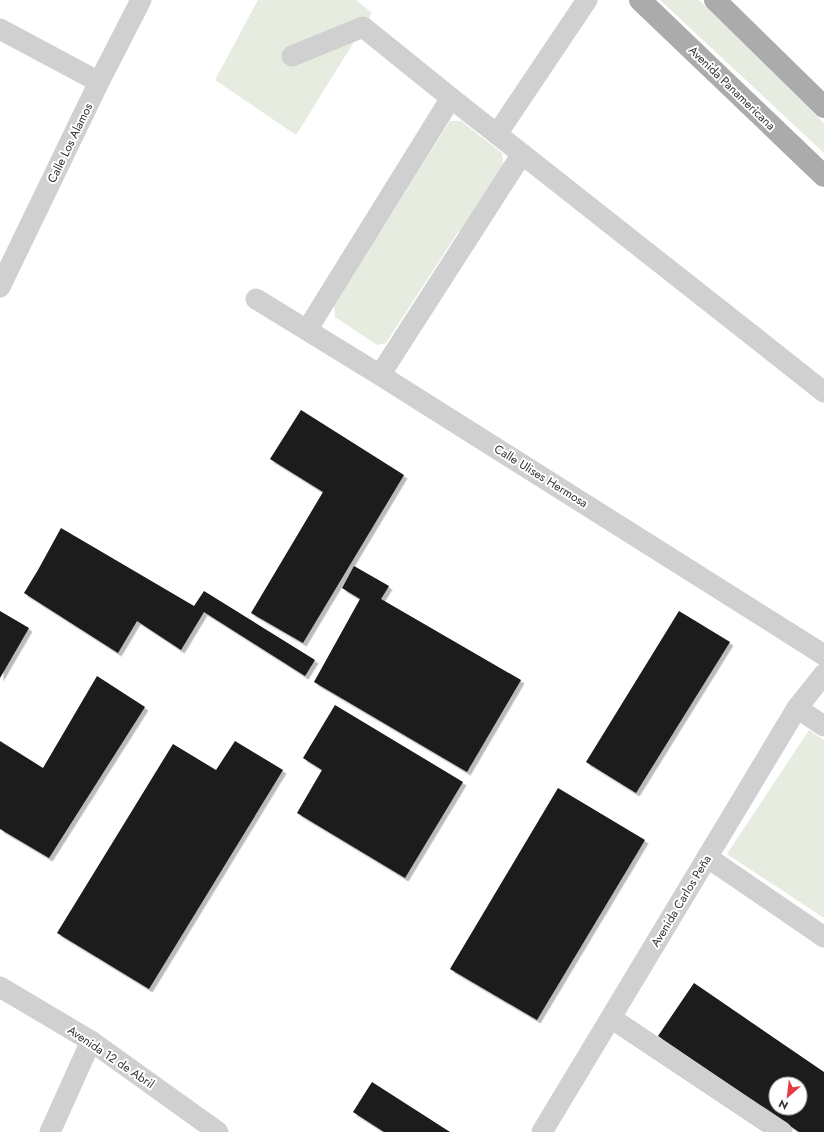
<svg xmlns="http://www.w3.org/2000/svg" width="824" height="1132" font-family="Jost,sans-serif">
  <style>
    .green { fill: #e6ecdf }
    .building { fill: #1a1a1a; fill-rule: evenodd; filter: url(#shadow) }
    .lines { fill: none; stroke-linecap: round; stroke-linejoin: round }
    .minor { stroke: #d0d0d0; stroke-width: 21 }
    .major { stroke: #ababab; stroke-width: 22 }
    .labels { text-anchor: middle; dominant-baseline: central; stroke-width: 4; stroke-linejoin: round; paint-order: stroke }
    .street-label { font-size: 12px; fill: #333; stroke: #fff }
  </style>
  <defs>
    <filter id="shadow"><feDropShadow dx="3.5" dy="3.5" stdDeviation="0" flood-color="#0004"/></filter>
  </defs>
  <rect width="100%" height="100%" fill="#fff"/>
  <g class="green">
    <polygon points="258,0 356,0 372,13 296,135 215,80"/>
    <polygon points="660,0 699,0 824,123 824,153"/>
    <polygon points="450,121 461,121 502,153 503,163 505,164 461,233 458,232 386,343 377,345 335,317 334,306"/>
    <polygon points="809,730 824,740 824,918 727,854"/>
  </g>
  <g class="building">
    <polygon points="301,410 404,475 303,643 251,613 323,492 270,459"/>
    <polygon points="61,528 194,606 204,591 315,660 305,676 204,612 181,650 137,621 118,653 24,593 38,570"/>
    <polygon points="354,566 389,586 381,599 521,680 467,772 314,682 360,599 342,588"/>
    <polygon points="0,611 29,628 0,678"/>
    <polygon points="679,611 730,642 636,793 586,762"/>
    <polygon points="97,676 145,707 49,858 0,829 0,741 43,768"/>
    <polygon points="335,705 463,782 405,878 297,813 322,770 303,758"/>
    <polygon points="235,741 283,770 149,989 57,933 173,744 216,770"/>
    <polygon points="558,788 645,840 537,1020 450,969"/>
    <path d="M694,983L824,1072V1132H799L658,1036ZM776,1084H800V1108H776Z"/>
    <polygon points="372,1082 450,1132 384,1132 353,1112"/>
  </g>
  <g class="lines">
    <g class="minor">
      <polyline points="0,29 99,82"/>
      <polyline points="292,56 363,27 451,98 824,392"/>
      <polyline points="497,134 587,0"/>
      <polyline points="0,287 99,82 141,0"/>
      <polyline points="256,299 380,375 824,655"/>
      <polyline points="307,330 451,98"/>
      <polyline points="380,375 522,154"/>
      <polyline points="797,708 824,726"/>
      <polyline points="707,857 824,937"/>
      <polyline points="0,987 91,1041 218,1132"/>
      <polyline points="611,1018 782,1132"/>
      <polyline points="50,1132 91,1041"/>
      <polyline points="542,1132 797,708 824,674"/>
    </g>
    <g class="major">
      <polyline points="640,0 824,176"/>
      <polyline points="715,0 824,107"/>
    </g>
  </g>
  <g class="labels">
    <g class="street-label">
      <text transform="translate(732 88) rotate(44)">Avenida Panamericana</text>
      <text transform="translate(70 143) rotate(-64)">Calle Los Alamos</text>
      <text transform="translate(541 476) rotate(32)">Calle Ulises Hermosa</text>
      <text transform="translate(681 901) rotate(-59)">Avenida Carlos Peña</text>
      <text transform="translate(111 1057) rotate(34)">Avenida 12 de Abril</text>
    </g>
  </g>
  <g transform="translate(788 1096) rotate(208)"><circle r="19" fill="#ffffff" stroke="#adadad"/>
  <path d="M0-3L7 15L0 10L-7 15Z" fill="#e63946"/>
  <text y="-6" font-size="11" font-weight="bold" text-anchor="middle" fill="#333333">N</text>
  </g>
</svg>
